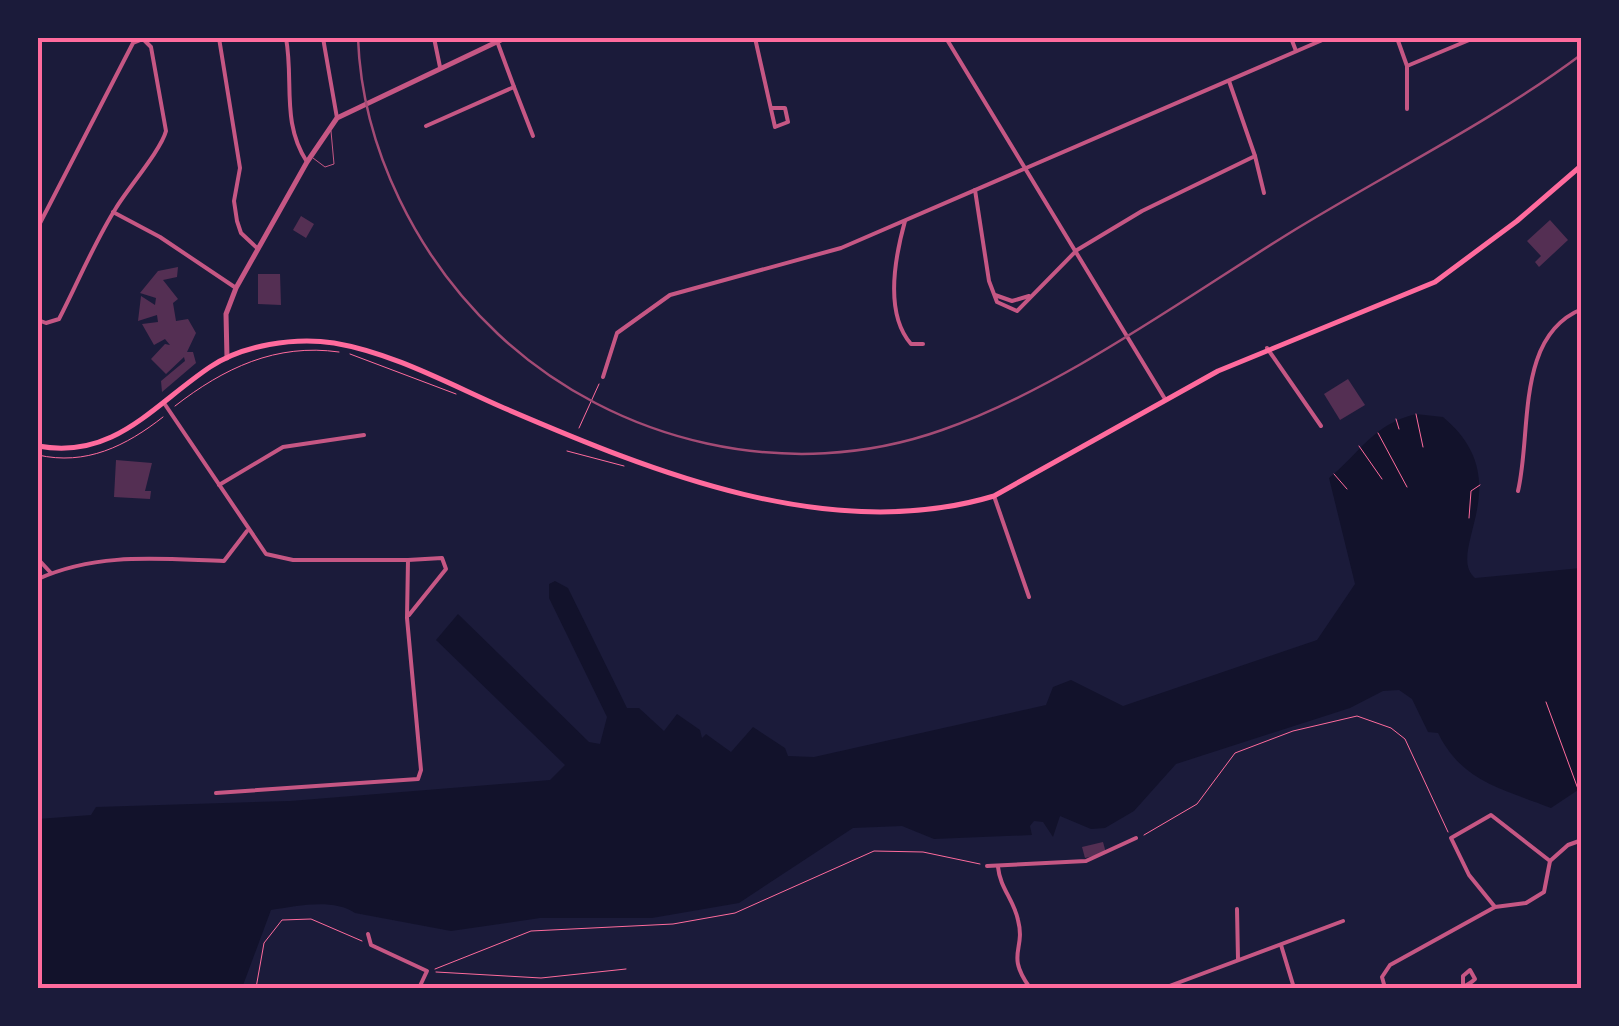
<svg xmlns="http://www.w3.org/2000/svg" width="1619" height="1026" font-family="'Exo 2',sans-serif">
  <style>
    .water { fill: #12122b }
    .building { fill: #542f53 }
    .lines { fill: none; stroke-linecap: round; stroke-linejoin: round }
    .path { stroke: #ff6b9d; stroke-width: 1 }
    .service { stroke: #c65784; stroke-width: 1 }
    .minor { stroke: #c65784; stroke-width: 4 }
    .tertiary { stroke: #c65784; stroke-width: 5 }
    .secondary { stroke: #ff6b9d; stroke-width: 5 }
    .rail { stroke: #a44b75; stroke-width: 2.5 }
    .neatline { fill: none; stroke: #ff6b9d; stroke-width: 4 }
  </style>
  <rect width="100%" height="100%" fill="#1b1b3a"/>
  <path class="water" d="M1416,414L1443,417C1521,482 1444,551 1475,578L1581,568V788L1551,808C1503,789 1462,782 1438,733L1428,732L1412,699L1399,690L1383,691L1350,708L1176,764L1134,811L1105,828L1091,829L1060,816L1053,837L1043,822L1034,821L1030,826L1032,835L934,839L902,826L853,828L739,903L652,918H540L451,931L355,913C333,898 297,906 271,910L242,988H38V819L91,815L96,807L290,801L550,780L565,765L436,640L458,614L589,742L600,744L607,717L549,598V584L555,581L568,588L627,708H639L664,731L677,714L700,730L702,738L706,734L731,752L753,727L785,748L788,756L814,757L1046,705L1053,687L1071,680L1123,706L1317,640L1355,584L1329,478C1362,451 1372,425 1416,414Z"/>
  <g class="building">
    <polygon points="301,216 314,224 306,238 293,230"/>
    <polygon points="1550,220 1568,240 1539,267 1535,262 1541,256 1527,241"/>
    <polygon points="178,267 177,277 163,280 178,299 173,303 176,321 188,319 196,333 187,352 193,352 196,363 162,392 161,381 185,361 184,357 166,374 151,359 165,344 170,345 165,339 154,345 142,324 158,322 157,315 138,321 141,296 155,305 156,298 140,293 158,271"/>
    <polygon points="258,274 280,274 281,305 258,304"/>
    <polygon points="1348,379 1365,405 1340,420 1324,394"/>
    <polygon points="116,460 152,463 145,491 151,491 150,499 114,497"/>
    <polygon points="1103,842 1106,853 1085,858 1082,847"/>
  </g>
  <g class="lines">
    <g class="path">
      <polyline points="350,354 456,394"/>
      <path d="M175,406C224,368 276,343 339,352"/>
      <polyline points="1416,414 1423,447"/>
      <polyline points="1396,419 1399,429"/>
      <polyline points="579,428 599,384"/>
      <polyline points="1378,433 1407,487"/>
      <polyline points="1359,446 1382,479"/>
      <polyline points="567,451 624,466"/>
      <path d="M38,455C86,466 126,446 163,417"/>
      <polyline points="1334,474 1347,489"/>
      <polyline points="1469,518 1471,491 1480,485"/>
      <polyline points="1546,702 1578,789"/>
      <polyline points="1144,835 1197,804 1235,753 1293,731 1357,716 1391,728 1405,739 1448,832"/>
      <polyline points="435,969 531,931 673,924 735,913 874,851 923,852 980,864"/>
      <polyline points="436,972 541,978 626,969"/>
      <polyline points="256,988 264,943 282,920 311,919 362,941"/>
    </g>
    <polyline class="service" points="313,158 325,167 334,164 331,131"/>
    <g class="minor">
      <polyline points="219,38 240,168 234,201 237,221 241,233 258,249"/>
      <path d="M286,38C294,82 281,122 307,162"/>
      <polyline points="323,38 337,118"/>
      <polyline points="434,38 440,67"/>
      <polyline points="755,38 775,127 788,122 785,108 771,108"/>
      <polyline points="946,38 1165,399"/>
      <polyline points="1291,38 1296,51"/>
      <polyline points="1397,38 1407,66 1407,109"/>
      <polyline points="1407,66 1474,38"/>
      <polyline points="514,87 533,136"/>
      <polyline points="426,126 514,87 497,41"/>
      <polyline points="1255,156 1264,193"/>
      <polyline points="975,190 989,281 997,302 1017,311 1077,250 1142,211 1255,156 1229,81"/>
      <polyline points="113,212 160,237 236,288"/>
      <path d="M905,221C895,257 884,313 911,344H923"/>
      <path d="M38,227L133,43L143,39L151,47L166,131C161,150 128,188 116,208C94,243 78,282 59,319L46,323L38,320"/>
      <polyline points="995,295 1012,301 1029,296"/>
      <polyline points="1267,348 1321,426"/>
      <polyline points="603,377 617,333 670,295 841,248 1327,38"/>
      <polyline points="164,403 266,554 293,560 408,560 407,618 421,770 418,779 216,793"/>
      <polyline points="219,485 283,447 364,435"/>
      <path d="M1518,491C1532,432 1515,336 1582,309"/>
      <polyline points="994,496 1029,597"/>
      <polyline points="38,559 51,573"/>
      <polyline points="408,560 442,558 446,569 409,615"/>
      <path d="M38,579C98,552 159,559 224,561L247,531"/>
      <polyline points="1550,861 1568,845 1582,840"/>
      <polyline points="987,866 1086,861 1136,838"/>
      <path d="M998,867C1000,888 1014,900 1018,920C1026,951 1005,953 1030,988"/>
      <polyline points="1237,909 1238,959"/>
      <polyline points="368,934 371,945 427,971 419,988"/>
      <polyline points="1281,945 1294,988"/>
      <polyline points="1164,988 1343,921"/>
      <polyline points="1385,988 1382,977 1390,965 1495,907 1526,903 1544,892 1550,861 1491,815 1451,838 1469,875 1495,907"/>
      <path d="M1460,988C1466,986 1471,983 1475,979L1470,970L1463,976V987"/>
    </g>
    <polyline class="tertiary" points="227,358 226,314 236,288 307,162 337,118 505,38"/>
    <path class="secondary" d="M38,446C114,460 152,406 210,367C243,345 294,337 334,343C393,353 449,384 504,408C653,472 831,545 994,496L1218,371L1435,282L1517,221L1582,165"/>
    <path class="rail" d="M358,38C362,149 418,259 498,334C615,444 790,484 942,430C1059,389 1182,300 1288,234C1385,174 1490,123 1582,54"/>
  </g>
  <rect width="1619" height="1026" fill="none" stroke="#1b1b3a" stroke-width="80"/>
  <rect x="40" y="40" width="1539" height="946" class="neatline"/>
</svg>
